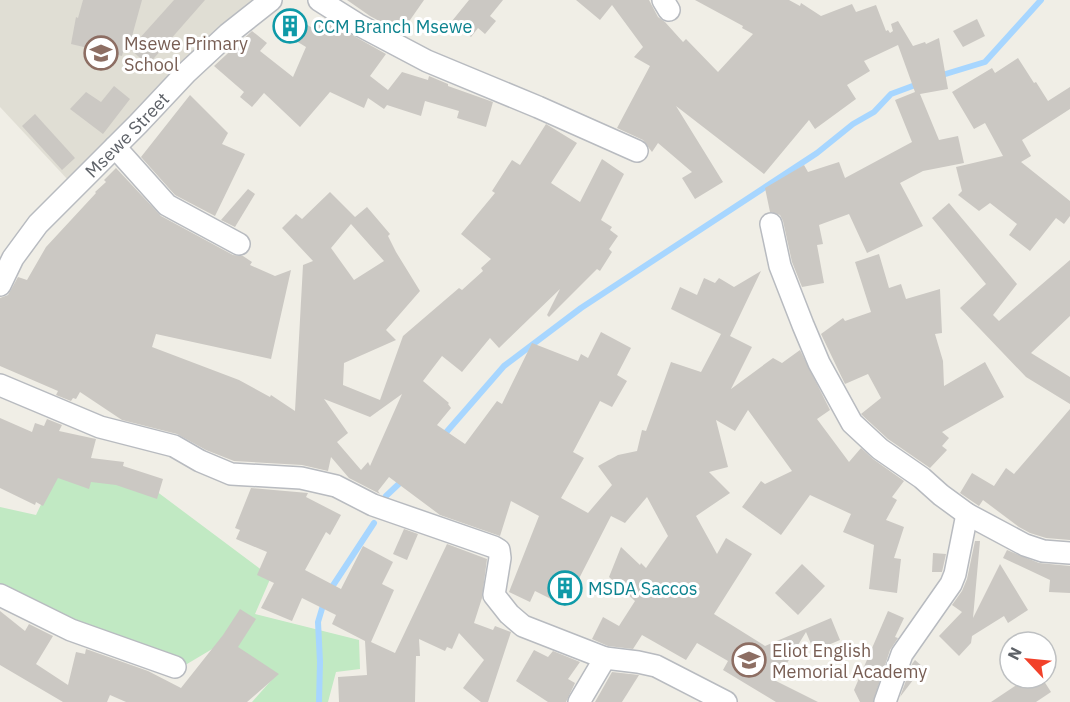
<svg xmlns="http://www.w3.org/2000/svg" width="1070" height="702" font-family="'IBM Plex Sans',sans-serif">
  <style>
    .education { fill: #e0ded4 }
    .green { fill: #c1e9c3 }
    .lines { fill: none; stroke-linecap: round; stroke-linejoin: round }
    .stream { stroke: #a7d6ff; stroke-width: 6 }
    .building { fill: #cbc8c3; fill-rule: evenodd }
    .street-casing { stroke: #b8bbc0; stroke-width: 24 }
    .street { stroke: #fff; stroke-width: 21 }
    .labels { text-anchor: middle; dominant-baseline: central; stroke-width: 6; stroke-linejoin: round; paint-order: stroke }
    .culture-label { font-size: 18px; fill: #0d838f; stroke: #fff; text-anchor: start }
    .education-label { font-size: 18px; fill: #785e54; stroke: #fff; text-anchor: start }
    .street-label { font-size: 18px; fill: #5d6167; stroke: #fff }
  </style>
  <rect width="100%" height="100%" fill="#f0eee6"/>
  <polygon class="education" points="0,0 258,0 69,181 0,107"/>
  <polygon class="green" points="59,467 144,482 271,577 255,614 359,640 360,669 336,672 328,702 252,702 276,675 224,642 187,664 125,647 0,589 0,507 36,515"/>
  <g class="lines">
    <g class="stream">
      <polyline points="939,76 985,62 1041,0"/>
      <polyline points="443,436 504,366 581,308 817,153 853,124 874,112 891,94 918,84"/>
      <polyline points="386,496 404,479"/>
      <polyline points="330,590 374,523"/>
      <polyline points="319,702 320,662 318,622 324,602"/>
    </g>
  </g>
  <g class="building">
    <polygon points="83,0 142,0 129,47 125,44 122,56 71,44 76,17 78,18"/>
    <polygon points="174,0 205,0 148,65 130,49"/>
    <polygon points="347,0 424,0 401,33 370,16"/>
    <polygon points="469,0 503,0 490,16 496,21 485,34 478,28 471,37 452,21"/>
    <polygon points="576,0 649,0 658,17 665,22 683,42 686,39 718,72 753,34 742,28 743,26 695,0 789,0 800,6 801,3 821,16 852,4 856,12 876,5 886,31 888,30 890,33 893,31 891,24 898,21 913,46 925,42 926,44 939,38 948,89 920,94 939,140 958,136 964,163 923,171 900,183 923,226 867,253 849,214 819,225 823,244 817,245 824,283 802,287 792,262 783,221 780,215 770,212 765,188 804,165 808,172 839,162 845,178 912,142 895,100 915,92 898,45 864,61 870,71 847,85 856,99 815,129 809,120 764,174 676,106 723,182 695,199 682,178 692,172 658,143 652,152 643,140 617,128 650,66 634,57 643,47 612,5 600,20"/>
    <polygon points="283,10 314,29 320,17 386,54 370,76 388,90 402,72 428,80 429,76 448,84 448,86 493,102 486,127 457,118 459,111 425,101 421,116 387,105 384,109 368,98 364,108 330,92 300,127 264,93 252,107 240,97 244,92 214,66 252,31 267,43 260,51 293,77 306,47 273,27"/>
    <polygon points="977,19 985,36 963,47 953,31"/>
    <polygon points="1018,58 1034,83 1036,82 1048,101 1070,87 1070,109 1022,140 1031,156 1021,162 1070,201 1070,216 1064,224 1056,218 1030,251 1009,235 1017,224 990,203 979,211 958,195 962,191 956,167 1003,156 985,123 974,129 952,92 992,68 995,73"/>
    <polygon points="114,86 130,99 103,134 70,109 86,92 101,102"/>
    <polygon points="190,95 228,133 222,144 245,154 215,216 175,195 141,157"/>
    <polygon points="35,114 75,158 62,170 22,126"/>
    <path d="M546,124L577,143L551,183L580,202L602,159L624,174L601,220L612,227L610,230L618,236L609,249L612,252L600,271L597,269L549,317L547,315L560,289L499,348L490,338L462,372L442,356L423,381L449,403L448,404L451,408L437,425L465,444L497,401L502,404L532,343L578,361L581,354L588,358L601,332L631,348L617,375L627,381L612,407L600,401L573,452L584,458L561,498L588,513L612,485L598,466L618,455L637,451L642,430L646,431L671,362L701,372L721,334L671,309L680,287L697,295L704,278L715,283L719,278L734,287L761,271L730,336L752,347L731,389L773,358L782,363L800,350L830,410L817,419L849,462L861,448L873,459L904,481L892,497L897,500L886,520L904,527L894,558L901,559L897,593L869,589L874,545L843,532L851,514L810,495L781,535L742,507L761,481L765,484L792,471L748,410L735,431L716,420L728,467L709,472L730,493L696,516L717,554L726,538L752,554L714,614L765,646L831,618L840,640L814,651L806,632L776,681L818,702H776L723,670L728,661L697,643L686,660L642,635L633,649L608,646L592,639L603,617L619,626L635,601L609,577L621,547L640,565L641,563L646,568L668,536L647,497L625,523L611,516L565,606L535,591L530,602L509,592L539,516L511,501L500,536L440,515L389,477L378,491L380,494L378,493L349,478L331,457L328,471L302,465L234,461L206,450L177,434L122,420L80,392L76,399L73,398L71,401L56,395L58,391L0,366V298L8,295L18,277L27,280L46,247L96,193L95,192L106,182L104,180L116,168L161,216L233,255L243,256L252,262L250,265L275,276L291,270L271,359L156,334L152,347L239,380L270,397L271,395L295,411L303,265L313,261L282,228L296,214L302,219L330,192L355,217L367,207L390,234L388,236L396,252L420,291L386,330L396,340L344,363L343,385L380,400L403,336L459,288L462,290L483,271L481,268L491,259L461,234L495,193L492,191L512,160L520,165ZM351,224L384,261L354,280L331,248ZM402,394L370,466L368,462L361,470L337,442L348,433L324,399L370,417Z"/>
    <polygon points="248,189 255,194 235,227 221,220"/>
    <polygon points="949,203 1017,284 993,315 999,321 1070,260 1070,316 1031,353 1070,377 1070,404 1026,377 960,308 986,284 932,218"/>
    <polygon points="879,254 889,288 901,284 906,299 940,289 942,333 935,334 943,361 944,386 985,362 1004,397 942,432 949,438 942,446 947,450 930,468 888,439 862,415 861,414 881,398 868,374 845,384 821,334 843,318 845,321 871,312 855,262"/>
    <polygon points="1070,409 1070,540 1046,538 1030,533 1019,527 983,500 979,506 960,493 972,473 994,486 1006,468 1014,474"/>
    <polygon points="0,418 32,432 35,423 44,426 47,419 62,425 59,431 96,439 91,458 124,462 123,466 163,479 157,499 116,485 91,482 89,489 58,478 43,506 36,502 35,505 0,488"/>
    <polygon points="251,488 308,493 306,497 341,515 330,535 326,532 305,570 341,589 363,546 393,562 382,584 394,590 371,642 395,653 447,544 487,559 482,598 474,623 493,630 495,626 511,632 488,702 481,702 463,688 484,660 459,633 452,649 447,647 445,651 419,639 420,656 416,656 415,702 339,702 338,677 367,675 365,641 332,624 336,615 302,598 292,621 261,608 274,583 257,575 267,552 236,539 240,530 235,528"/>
    <polygon points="404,529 418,534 407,560 393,554"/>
    <polygon points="975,541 980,541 973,618 1000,564 1028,610 1008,623 1004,616 972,636 971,643 959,656 939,636 962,612 952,605 962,591 967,579"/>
    <polygon points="1007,550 1039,563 1070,566 1070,593 1049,592 1050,580 1003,558"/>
    <polygon points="933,553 946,554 942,572 932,572"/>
    <polygon points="802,564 825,586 798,615 775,593"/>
    <polygon points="240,609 256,619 238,647 279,674 247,702 126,702 110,695 107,702 63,702 0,665 0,611 25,631 29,624 53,636 36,664 68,685 76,652 85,654 86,649 148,671 181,688 223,635"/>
    <polygon points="888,611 904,618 895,637 898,638 890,650 873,702 860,702 854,690"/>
    <polygon points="534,650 548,657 553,651 580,662 568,679 575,683 566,702 548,702 516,681"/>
    <polygon points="915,660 923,667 900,697 912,664"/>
    <polygon points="612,672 639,675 622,702 595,702"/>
    <polygon points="1027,678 1042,678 1051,692 1036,702 991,702"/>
  </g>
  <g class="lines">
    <g class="street-casing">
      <g id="street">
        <polyline points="319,0 357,24 427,61 538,107 637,151"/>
        <polyline points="663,0 669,10"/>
        <polyline points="115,147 167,205 239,244"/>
        <polyline points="771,224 780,266 803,325 819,363 852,423 880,449 922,478 941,495 967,514 1025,545 1043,551 1070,553"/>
        <path id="s1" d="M0,285L13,258L38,224L138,124L186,73L228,34L271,0"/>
        <polyline points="0,385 100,427 174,446 200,461 231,474 301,478 336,486 373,505 494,547 499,550 500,558 494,595 509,614 523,626 605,658 638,662 656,666 726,702"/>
        <polyline points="0,595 71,630 175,667"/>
        <polyline points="579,702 605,658"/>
        <polyline points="885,702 902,654 951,584 955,574 967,514"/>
      </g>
    </g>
    <use href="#street" class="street"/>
  </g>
  <defs>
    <g id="building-ring" transform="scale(1.725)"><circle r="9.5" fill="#fff" stroke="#0f9aa8" stroke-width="1.5"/><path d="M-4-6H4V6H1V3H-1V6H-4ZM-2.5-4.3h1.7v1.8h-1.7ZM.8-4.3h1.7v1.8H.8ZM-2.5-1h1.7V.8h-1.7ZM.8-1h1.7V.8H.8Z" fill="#0f9aa8"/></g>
    <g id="school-ring" transform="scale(1.725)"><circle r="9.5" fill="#fff" stroke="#8d6e63" stroke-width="1.5"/><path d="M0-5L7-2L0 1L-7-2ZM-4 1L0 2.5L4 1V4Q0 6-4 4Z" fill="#8d6e63"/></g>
  </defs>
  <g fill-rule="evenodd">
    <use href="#building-ring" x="290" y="26"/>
    <use href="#school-ring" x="101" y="53"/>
    <use href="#building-ring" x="565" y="588"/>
    <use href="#school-ring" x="749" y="660"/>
  </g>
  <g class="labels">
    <g class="culture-label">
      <text x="313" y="26">CCM Branch Msewe</text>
      <text x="588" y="588">MSDA Saccos</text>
    </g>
    <g class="education-label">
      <text x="124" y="43">Msewe Primary<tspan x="124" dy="21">School</tspan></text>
      <text x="772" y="650">Eliot English<tspan x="772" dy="21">Memorial Academy</tspan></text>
    </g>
    <g class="street-label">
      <text stroke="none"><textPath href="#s1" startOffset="198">Msewe Street</textPath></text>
    </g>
  </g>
  <g transform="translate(1028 660) rotate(296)"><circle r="28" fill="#ffffff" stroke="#bec0c2" stroke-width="1.5"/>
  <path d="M0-4.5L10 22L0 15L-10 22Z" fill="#f2412a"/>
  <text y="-9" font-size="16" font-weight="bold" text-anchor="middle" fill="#5d6167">N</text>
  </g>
</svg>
